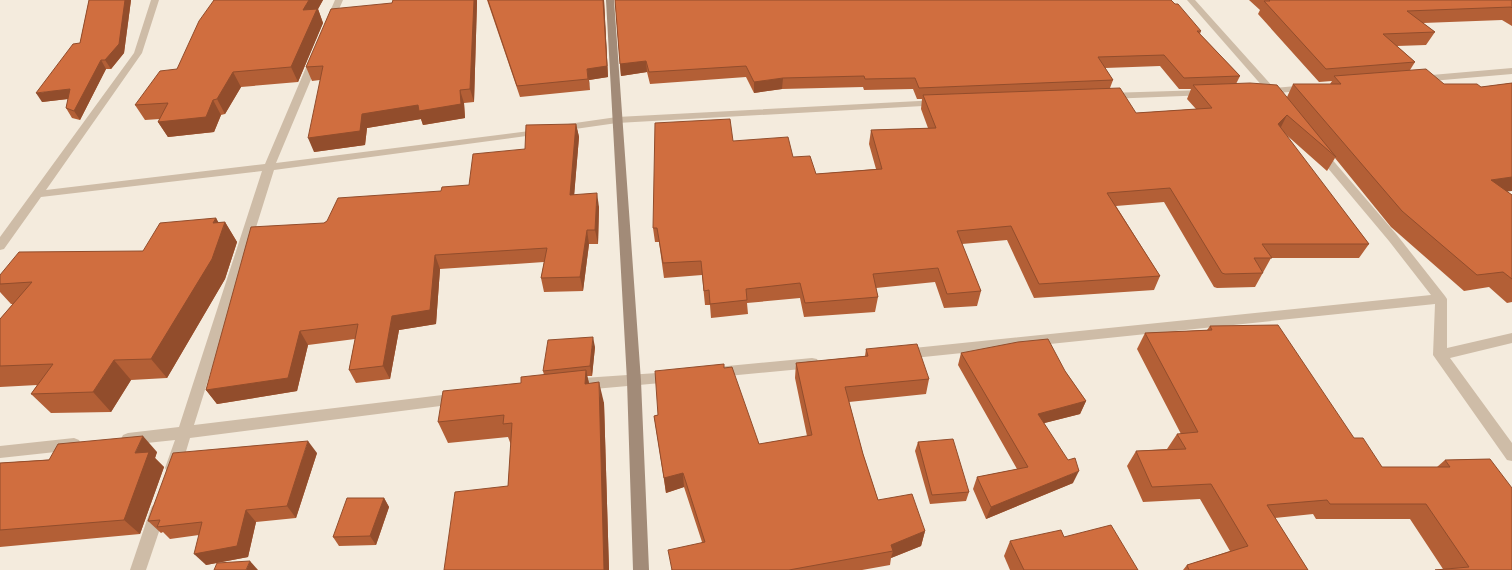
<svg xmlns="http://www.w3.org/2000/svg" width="1512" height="570" font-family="'Varela Round',sans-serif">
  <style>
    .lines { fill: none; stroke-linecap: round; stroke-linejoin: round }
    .street { fill: #cebca7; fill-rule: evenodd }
    .secondary { fill: #a28b78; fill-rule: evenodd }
    .wall { fill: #b35f36; fill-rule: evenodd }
    .shaded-wall { fill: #924d2c }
    .building { fill: #d06e3f; stroke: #924d2c }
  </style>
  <rect width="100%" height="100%" fill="#f4ebdd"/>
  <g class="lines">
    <g class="street">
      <polygon points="151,0 159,0 142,53 46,190 265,164 310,58 315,55 320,58 276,163 545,129 546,131 541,134 274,170 194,425 459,393 464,395 466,399 464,403 190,438 181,468 178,473 173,475 168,473 165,468 175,440 128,445 123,443 121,439 123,435 128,433 179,427 262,171 41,197 4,249 0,250 0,237 134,53"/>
      <polygon points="335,0 343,0 333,23 326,25 325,23"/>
      <polygon points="1187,0 1195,0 1274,88 1308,85 1311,86 1311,90 1278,93 1280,95 1275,98 1269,94 1262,93 1260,91 1264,88"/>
      <polygon points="1512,68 1512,74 1420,82 1415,79 1420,76"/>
      <polygon points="1205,90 1208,91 1208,95 1108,99 1103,96 1108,93"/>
      <polygon points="938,100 941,101 941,105 617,123 561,131 556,128 561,125 617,117"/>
      <polygon points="1320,149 1324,150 1397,235 1445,296 1447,299 1447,348 1512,333 1512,343 1450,358 1512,443 1512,461 1507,460 1433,355 1435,304 904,359 899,358 897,354 899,350 904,349 1431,295 1389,241 1316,154 1315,152"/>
      <polygon points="812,358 817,359 819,363 817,367 812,368 717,377 712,376 710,372 712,368 717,367"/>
      <polygon points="672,372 677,373 679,377 677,381 672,382 583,390 578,388 576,384 578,380 583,378"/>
      <polygon points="74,438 79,440 81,444 79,448 74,450 0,458 0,446"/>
      <polygon points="158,504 164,506 166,511 146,570 130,570 150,511 152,506"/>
    </g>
    <polygon class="secondary" points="606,0 614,0 641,381 649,570 633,570 627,381"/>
  </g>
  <g class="wall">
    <polygon points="89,0 131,0 124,53 111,69 106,69 80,120 72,118 66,108 68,99 42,102 80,43"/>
    <polygon points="214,0 323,0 318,9 323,23 298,82 241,87 225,114 221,115 214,132 168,137 158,122 160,119 145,120 135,105 177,69"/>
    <polygon points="393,0 477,0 477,2 474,102 464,103 465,118 423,125 421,119 367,128 365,145 314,152 320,80 312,81 306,67 392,3"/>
    <polygon points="487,0 604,0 608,77 589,80 590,90 520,97"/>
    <path d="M615,0L1201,31L1200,34L1240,76L1236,84L1287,97L1293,84H1330L1332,81L1319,82L1258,14L1260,10L1249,0H1512V26L1502,20L1423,23L1435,32L1426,45L1397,46L1415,62L1410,70L1444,84L1481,87L1512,83V191H1507L1512,195V302L1507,303L1489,287L1464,291L1391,227L1335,158L1327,171L1283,132L1369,244L1359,258H1271L1255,287L1217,288L1214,287L1164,202L1116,206L1160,276L1154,290L1034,298L1007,240L962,244L981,291L977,306L944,308L935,282L876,288L878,297L875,312L804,317L800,298L747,303L748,314L711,318L710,305H705L702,275L664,278L659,242H655L653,228L733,141L793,157L816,174L876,169L869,144L871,130L928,128L921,109L922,99H917L913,89L864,90L863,87L782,89L754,93L746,77L650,84L647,72L621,76ZM1160,66L1179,89H1191L1187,99L1196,109L1136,113L1110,88L1113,80L1105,68Z"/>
    <polygon points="576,124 579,137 574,195 599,207 598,244 589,244 583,291 544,292 541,278 544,262 440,269 436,324 399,330 390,379 356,383 349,370 355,339 308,345 297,391 217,404 206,390 324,223 327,221 441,191 469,185 525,149"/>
    <polygon points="216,218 218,223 225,222 237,242 225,279 167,378 131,380 111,412 51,413 31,394 37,385 0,387 0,319 13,304 11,304 0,292 0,275 143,251"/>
    <polygon points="1210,326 1354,438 1382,467 1437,467 1445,460 1490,459 1512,570 1443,569 1410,519 1316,519 1313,514 1275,518 1308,570 1183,570 1187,565 1230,551 1200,499 1143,502 1127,466 1136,451 1167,449 1177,434 1181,434 1137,349 1145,333 1207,330"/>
    <polygon points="595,347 592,376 587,376 589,383 604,403 609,570 444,570 508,486 511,445 508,437 448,443 438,422 544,375 543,371"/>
    <polygon points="866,349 929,379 926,394 849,402 863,454 878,500 925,531 921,546 891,558 890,565 862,570 671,570 702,542 684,487 666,493 654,416 658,415 724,368 759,444 807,436 795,378 796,363 865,356"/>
    <polygon points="961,353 1065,371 1086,401 1080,414 1044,423 1073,483 986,519 973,489 977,477 1017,469 958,365"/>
    <polygon points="918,442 969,492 966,501 930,504 915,451"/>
    <polygon points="157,452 155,458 164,467 140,534 0,547 0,463"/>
    <polygon points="317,453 296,518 256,522 248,557 206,565 199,535 170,539 163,532 161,533 148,521"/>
    <polygon points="384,498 389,507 376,545 339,546 333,537"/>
    <polygon points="1010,541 1138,570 1010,570 1004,556"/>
  </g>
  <g class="shaded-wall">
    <polygon points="125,0 131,0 124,53 111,69 105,60"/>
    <polygon points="309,0 323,0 318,9 323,23 298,82 291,67 303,10"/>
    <polygon points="474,0 477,0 477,2 474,102 470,89"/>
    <polygon points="603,0 604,0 608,77 589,80 590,90 587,69"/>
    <polygon points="101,60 106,69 80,120 74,111"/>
    <polygon points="646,61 647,72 621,76 620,64"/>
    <polygon points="233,72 241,87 225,114 217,99"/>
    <polygon points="783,78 782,89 754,93 754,82"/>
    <polygon points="70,89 76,98 42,102 36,93"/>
    <polygon points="460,90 464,103 465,118 423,125 421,119 367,128 365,145 314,152 308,138 362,114"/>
    <polygon points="213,100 221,115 214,132 168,137 158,122"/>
    <polygon points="1287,115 1280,129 1278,124"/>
    <polygon points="576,124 579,137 573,209 570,195"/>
    <polygon points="1512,177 1512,191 1479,195 1491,180"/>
    <polygon points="597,193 599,207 598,244 595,230"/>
    <polygon points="216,218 223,230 225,222 237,242 225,279 167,378 151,359"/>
    <polygon points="587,230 589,244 583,291 580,277"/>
    <polygon points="435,255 440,269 436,324 399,330 390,379 383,366 392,316"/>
    <polygon points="300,331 308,345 297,391 217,404 206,390"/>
    <polygon points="593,337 595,347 592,376 590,366"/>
    <polygon points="114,360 131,380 111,412 93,392"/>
    <polygon points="586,370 591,392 585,384"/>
    <polygon points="599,382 604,403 609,570 604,570"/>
    <polygon points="1086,401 1080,414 1033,426 1038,414"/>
    <polygon points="143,436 157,452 155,458 164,467 140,534 124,520 135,453"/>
    <polygon points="308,441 317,453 296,518 287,506"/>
    <polygon points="1079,471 1073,483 986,519 991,507"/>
    <polygon points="683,473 684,487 666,493 664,478"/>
    <polygon points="384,498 389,507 376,545 370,536"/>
    <polygon points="246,510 256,522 248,557 206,565 194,554"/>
    <polygon points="925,531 921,546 891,558 893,551 891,545"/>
    <polygon points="250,561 258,570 246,570"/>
  </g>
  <g class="building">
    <polygon points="89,0 125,0 119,44 105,60 101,60 74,111 66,108 70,89 36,93 73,44 80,43"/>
    <polygon points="214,0 309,0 303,10 317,9 291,67 233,72 217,99 213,100 206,117 158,122 168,103 135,105 160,71 177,69 199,21"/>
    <polygon points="393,0 474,0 470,89 460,90 461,104 419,111 418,105 362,114 360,131 308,138 323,66 306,67 331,9 392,3"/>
    <polygon points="488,0 603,0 607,66 587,69 588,79 517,86"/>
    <polygon points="615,0 1171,0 1175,4 1178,4 1201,31 1197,31 1240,76 1184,78 1164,55 1098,57 1113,80 919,88 915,78 865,79 864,76 783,78 754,82 746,66 649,72 646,61 620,64"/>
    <polygon points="1269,0 1512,0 1512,8 1511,7 1407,11 1435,32 1383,34 1415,62 1326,69 1264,1 1270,1"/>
    <polygon points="1426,69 1444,84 1477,84 1481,87 1512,83 1512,177 1491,180 1512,195 1512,279 1503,272 1477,275 1402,211 1293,84 1341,84 1334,76"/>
    <polygon points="1250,83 1277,85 1336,157 1287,115 1278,124 1369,244 1262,244 1272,258 1254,258 1263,273 1225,274 1222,273 1170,188 1107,193 1160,276 1039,284 1011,226 957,231 981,291 947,294 938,268 873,274 878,297 805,303 800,283 746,289 747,300 710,304 709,290 704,291 701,261 663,263 657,228 653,228 655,123 730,119 733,141 788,137 793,157 810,156 816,174 882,169 871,130 936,128 923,95 1120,88 1136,113 1212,108 1193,85"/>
    <polygon points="576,124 570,195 597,193 595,230 587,230 580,277 541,278 547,248 435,255 430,310 392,316 383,366 349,370 358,324 300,331 288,378 206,390 251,227 324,223 327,221 338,198 441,191 442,187 469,185 473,154 525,149 526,125"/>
    <polygon points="216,218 213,223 225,222 212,259 151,359 114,360 93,392 31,394 53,364 0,366 0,319 32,282 0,284 0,275 19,252 143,251 160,223"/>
    <polygon points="1278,325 1354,438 1363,438 1382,467 1450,467 1445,460 1490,459 1512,488 1512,570 1435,570 1469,567 1426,504 1330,504 1327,500 1267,505 1308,570 1189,570 1187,565 1248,546 1211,484 1152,487 1136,451 1186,449 1177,434 1198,432 1145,333 1212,330 1210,326"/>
    <polygon points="593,337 590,366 543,371 548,340"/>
    <polygon points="1048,339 1065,371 1086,401 1038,414 1068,460 1075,458 1079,471 991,507 977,477 1028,467 961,353 1018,342"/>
    <polygon points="917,344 929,379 845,387 863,454 878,500 912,494 925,531 891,545 893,551 789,570 672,570 668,550 705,542 683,473 664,478 654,416 658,415 655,371 724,364 724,368 732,367 759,444 812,435 796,363 868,356 866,349"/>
    <polygon points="586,370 585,384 599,382 604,570 444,570 455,492 508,486 512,423 503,424 504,415 438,422 443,391 521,383 521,377"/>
    <polygon points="143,436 135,453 149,452 124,520 0,530 0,463 49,460 58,444"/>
    <polygon points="953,439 969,492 932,495 918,442"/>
    <polygon points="308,441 287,506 246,510 237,546 194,554 202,522 157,527 160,520 148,521 173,453"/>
    <polygon points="347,498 384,498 370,536 333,537"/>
    <polygon points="1111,525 1138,570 1024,570 1010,541 1061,530 1064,537"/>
    <polygon points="250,561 246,570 214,570 217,563"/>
  </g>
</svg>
